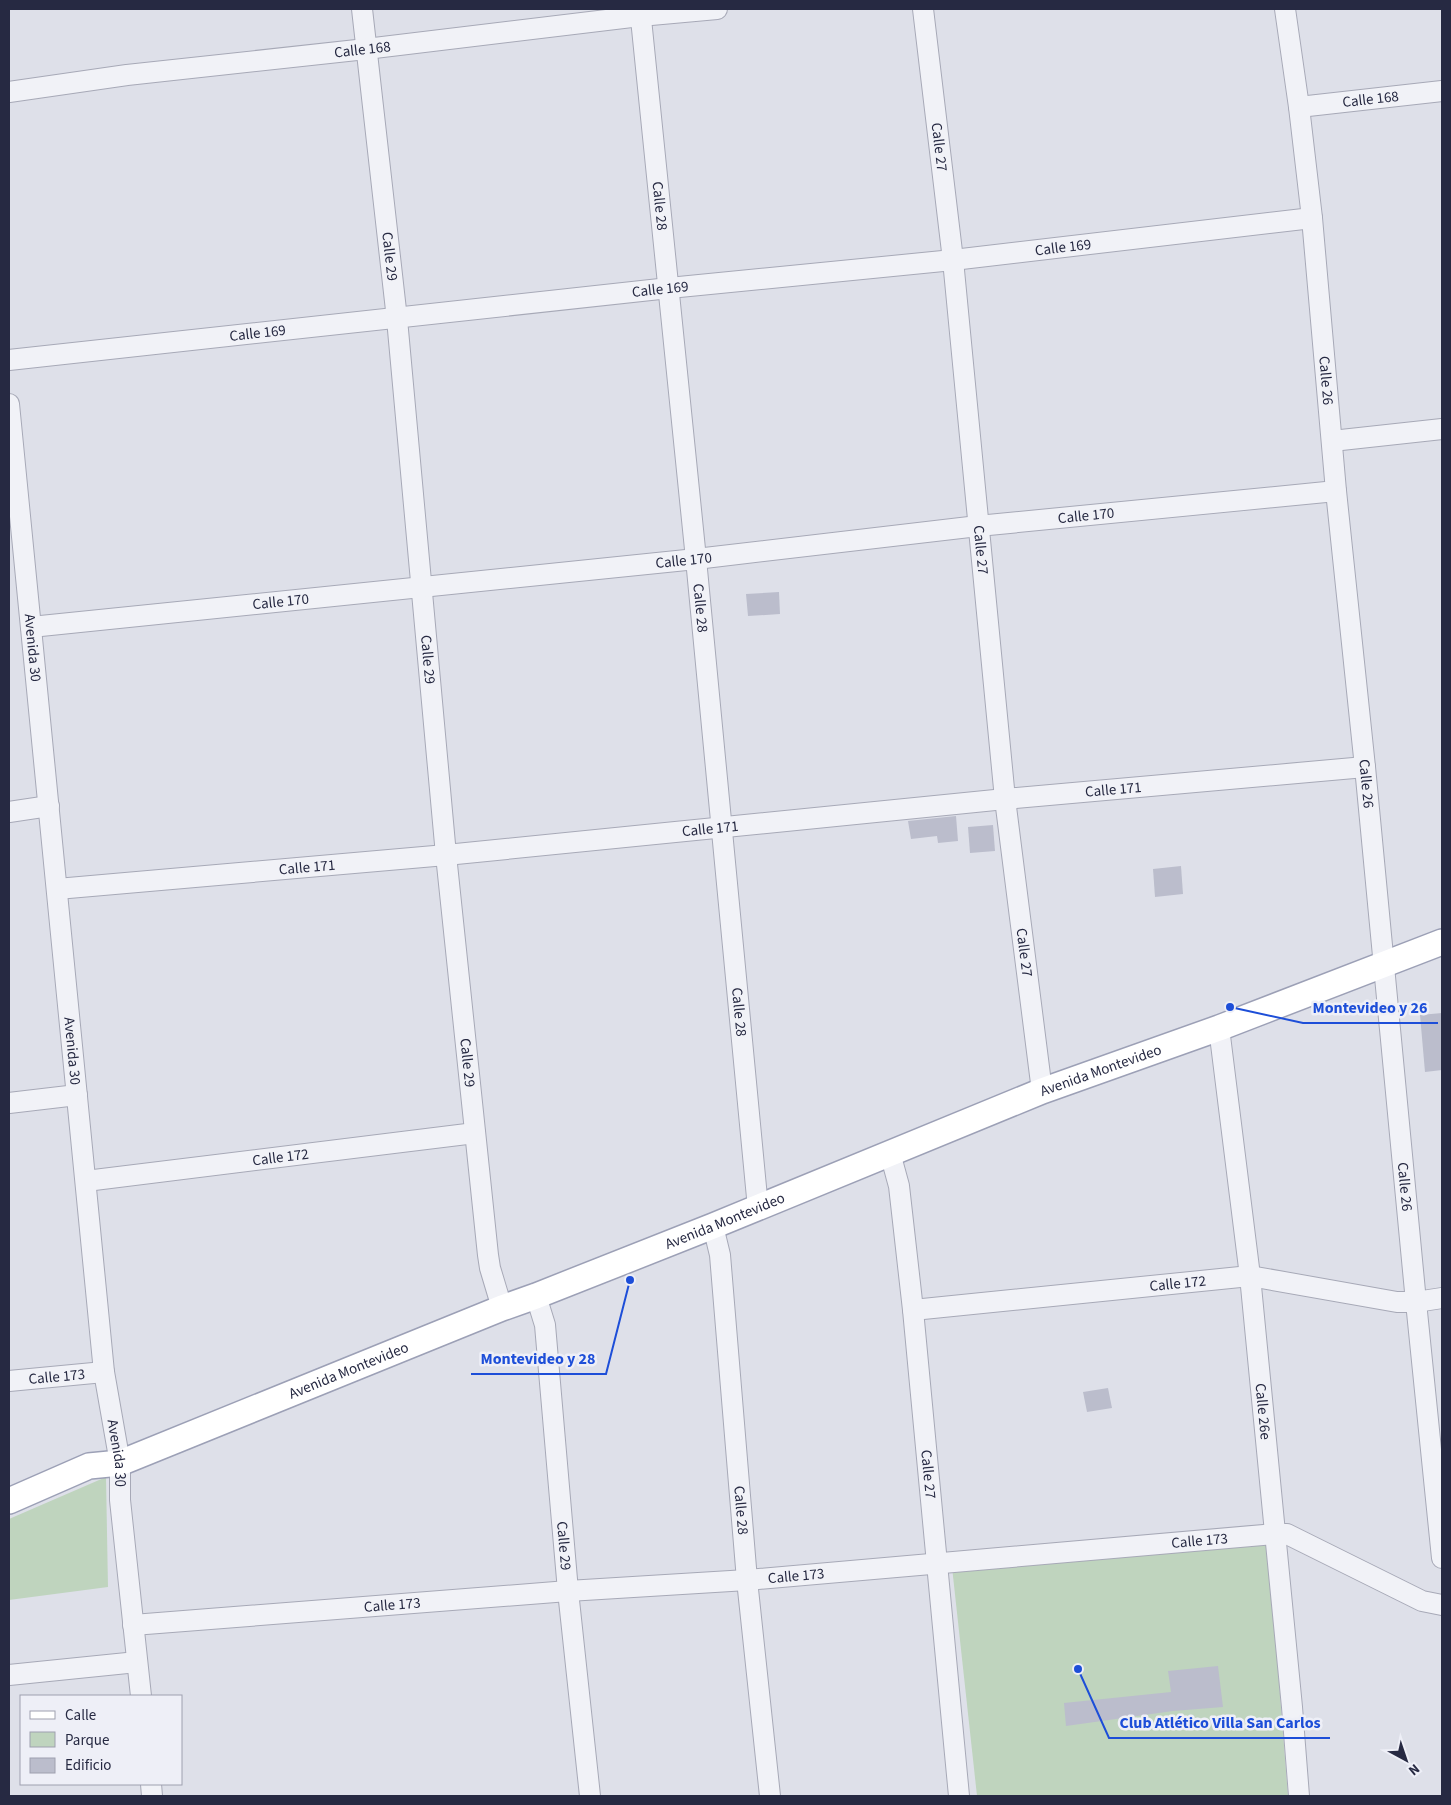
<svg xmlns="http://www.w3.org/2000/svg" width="1451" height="1805" font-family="'Source Sans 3',sans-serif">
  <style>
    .green { fill: #bfd4be }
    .building { fill: #bbbdcc }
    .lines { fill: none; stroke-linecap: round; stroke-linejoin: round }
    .minor-casing { stroke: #a7a9b7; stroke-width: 22 }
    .major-casing { stroke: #9ca0b6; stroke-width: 28 }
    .minor { stroke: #f1f2f7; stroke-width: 20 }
    .major { stroke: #fff; stroke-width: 25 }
    .labels { text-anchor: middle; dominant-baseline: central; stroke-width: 5; stroke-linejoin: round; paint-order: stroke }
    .street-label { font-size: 15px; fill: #262942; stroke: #eeeff7 }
    .leader { fill: none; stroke: #1d4ed8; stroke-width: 2 }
    .callout-dot { fill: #1d4ed8; stroke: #eeeff7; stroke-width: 2 }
    .callout-label { font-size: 16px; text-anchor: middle; font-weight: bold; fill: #1d4ed8; stroke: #eeeff7; stroke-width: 5; stroke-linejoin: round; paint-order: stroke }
  </style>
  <rect width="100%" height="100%" fill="#dee0e9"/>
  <g class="green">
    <polygon points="106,1477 108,1587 9,1600 9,1519"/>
    <polygon points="1268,1541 1288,1796 977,1796 952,1567"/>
  </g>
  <g class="building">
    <polygon points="779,592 780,614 748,616 746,594"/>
    <polygon points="956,816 958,841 938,843 937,836 911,839 908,821"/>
    <polygon points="993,825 995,851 970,853 968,827"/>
    <polygon points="1181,866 1183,894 1155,897 1153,869"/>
    <polygon points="1442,1013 1442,1070 1425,1072 1420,1015"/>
    <polygon points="1108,1388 1112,1408 1087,1412 1083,1392"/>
    <polygon points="1218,1666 1223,1707 1173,1711 1066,1726 1064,1703 1171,1692 1168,1671"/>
  </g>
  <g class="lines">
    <g class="minor-casing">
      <g id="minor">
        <path id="s1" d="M362,9L397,319L446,855L488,1255L490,1268L502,1308"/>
        <path id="s2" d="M640,9L696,559L758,1208"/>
        <path id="s3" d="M923,9L953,260L1005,799L1042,1091"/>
        <path id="s4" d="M1285,9L1299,107L1312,218L1336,491L1365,767L1416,1302L1442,1558"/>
        <path id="s5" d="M9,92L127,75L366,49L640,16L717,9"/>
        <path id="s6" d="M1299,107L1442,91"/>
        <path id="s7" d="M9,360L669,288L953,260L1312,218"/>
        <path id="s8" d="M9,404L104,1372L120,1463V1500L141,1696"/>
        <polyline points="1332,441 1442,429"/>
        <path id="s9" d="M31,627L696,559L978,526L1336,491"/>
        <polyline points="9,812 49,806"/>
        <path id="s10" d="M57,889L446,855L1005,799L1365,767"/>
        <path id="s11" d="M1219,1028L1250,1276L1292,1707L1299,1796"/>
        <polyline points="9,1103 77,1095"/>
        <path id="s12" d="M890,1153L899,1186L913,1310L959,1796"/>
        <path id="s13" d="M86,1181L475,1133"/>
        <path id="s14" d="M713,1226L720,1255L747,1580L770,1796"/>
        <path id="s15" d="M536,1296L545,1325L568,1591L590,1796"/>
        <path id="s16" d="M913,1310L1250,1276L1397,1302H1416L1442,1298"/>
        <path id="s17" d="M9,1381L104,1372"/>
        <path id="s18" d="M133,1625L568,1591L747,1580L1274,1534H1287L1422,1601L1442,1605"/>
        <polyline points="9,1675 137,1662"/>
        <polyline points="151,1784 152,1796"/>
      </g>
    </g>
    <g class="major-casing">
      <g id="major">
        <path id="s19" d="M9,1501L89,1466L120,1463L502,1308L536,1296L713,1226L1042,1091L1219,1028L1442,942"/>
      </g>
    </g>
    <use href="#minor" class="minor"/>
    <use href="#major" class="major"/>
  </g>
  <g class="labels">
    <g class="street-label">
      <text stroke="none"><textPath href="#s5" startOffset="356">Calle 168</textPath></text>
      <text stroke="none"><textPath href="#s6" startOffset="72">Calle 168</textPath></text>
      <text stroke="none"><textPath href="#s3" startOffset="139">Calle 27</textPath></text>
      <text stroke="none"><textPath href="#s2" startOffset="198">Calle 28</textPath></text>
      <text stroke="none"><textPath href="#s7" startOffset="1060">Calle 169</textPath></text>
      <text stroke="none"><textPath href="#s1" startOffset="249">Calle 29</textPath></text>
      <text stroke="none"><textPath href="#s7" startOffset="655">Calle 169</textPath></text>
      <text stroke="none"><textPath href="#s7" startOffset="250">Calle 169</textPath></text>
      <text stroke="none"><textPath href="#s4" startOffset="374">Calle 26</textPath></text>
      <text stroke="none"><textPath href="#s9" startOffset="1061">Calle 170</textPath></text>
      <text stroke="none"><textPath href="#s3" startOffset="544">Calle 27</textPath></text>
      <text stroke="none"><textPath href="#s9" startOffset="656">Calle 170</textPath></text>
      <text stroke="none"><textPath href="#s9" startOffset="251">Calle 170</textPath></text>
      <text stroke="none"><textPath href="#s2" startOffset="602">Calle 28</textPath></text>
      <text stroke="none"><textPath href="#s8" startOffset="245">Avenida 30</textPath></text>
      <text stroke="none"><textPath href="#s1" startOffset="654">Calle 29</textPath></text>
      <text stroke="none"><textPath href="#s4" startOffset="779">Calle 26</textPath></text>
      <text stroke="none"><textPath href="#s10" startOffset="1061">Calle 171</textPath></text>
      <text stroke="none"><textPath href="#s10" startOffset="656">Calle 171</textPath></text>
      <text stroke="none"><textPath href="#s10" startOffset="251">Calle 171</textPath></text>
      <text stroke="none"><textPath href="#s3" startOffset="949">Calle 27</textPath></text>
      <text stroke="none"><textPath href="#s2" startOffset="1008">Calle 28</textPath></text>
      <text stroke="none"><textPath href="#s8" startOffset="650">Avenida 30</textPath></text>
      <text stroke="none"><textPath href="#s1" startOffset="1059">Calle 29</textPath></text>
      <text stroke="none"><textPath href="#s19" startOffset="1175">Avenida Montevideo</textPath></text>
      <text stroke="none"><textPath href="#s13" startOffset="196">Calle 172</textPath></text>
      <text stroke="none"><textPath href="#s4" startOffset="1184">Calle 26</textPath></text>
      <text stroke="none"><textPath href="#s19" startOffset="770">Avenida Montevideo</textPath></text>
      <text stroke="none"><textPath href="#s16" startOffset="266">Calle 172</textPath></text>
      <text stroke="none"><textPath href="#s19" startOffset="365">Avenida Montevideo</textPath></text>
      <text stroke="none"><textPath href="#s17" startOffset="48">Calle 173</textPath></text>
      <text stroke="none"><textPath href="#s11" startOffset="386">Calle 26e</textPath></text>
      <text stroke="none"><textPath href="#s8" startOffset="1055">Avenida 30</textPath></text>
      <text stroke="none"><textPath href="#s12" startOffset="324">Calle 27</textPath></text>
      <text stroke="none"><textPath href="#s14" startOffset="286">Calle 28</textPath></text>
      <text stroke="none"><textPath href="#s18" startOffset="1070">Calle 173</textPath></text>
      <text stroke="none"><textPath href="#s15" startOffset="252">Calle 29</textPath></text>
      <text stroke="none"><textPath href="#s18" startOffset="665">Calle 173</textPath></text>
      <text stroke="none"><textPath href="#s18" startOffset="260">Calle 173</textPath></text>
    </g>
  </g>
  <path class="leader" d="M1230 1007L1303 1023H1438M630 1280L606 1374H471M1078 1669L1109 1738H1330"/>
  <g class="callout-dot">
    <circle cx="1230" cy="1007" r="5"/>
    <circle cx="630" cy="1280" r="5"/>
    <circle cx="1078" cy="1669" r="5"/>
  </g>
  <g class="callout-label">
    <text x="1370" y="1013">Montevideo y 26</text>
    <text x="538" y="1364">Montevideo y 28</text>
    <text x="1220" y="1728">Club Atlético Villa San Carlos</text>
  </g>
  <rect width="1451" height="1805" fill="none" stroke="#262942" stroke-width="20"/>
  <rect x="20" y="1695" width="162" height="90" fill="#eeeff7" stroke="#9ea0af"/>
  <rect x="30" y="1711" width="25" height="8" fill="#ffffff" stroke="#9ea0af"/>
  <text x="65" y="1720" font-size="15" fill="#262942">Calle</text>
  <rect x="30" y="1732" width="25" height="15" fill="#bfd4be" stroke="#9ea0af"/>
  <text x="65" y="1745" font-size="15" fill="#262942">Parque</text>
  <rect x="30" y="1758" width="25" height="15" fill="#bbbdcc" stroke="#9ea0af"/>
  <text x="65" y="1770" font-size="15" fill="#262942">Edificio</text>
  <g transform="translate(1406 1760) rotate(140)" stroke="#eeeff7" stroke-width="4" paint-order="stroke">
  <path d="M0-4L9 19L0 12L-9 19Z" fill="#262942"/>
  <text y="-8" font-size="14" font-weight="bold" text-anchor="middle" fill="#262942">N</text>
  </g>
</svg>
